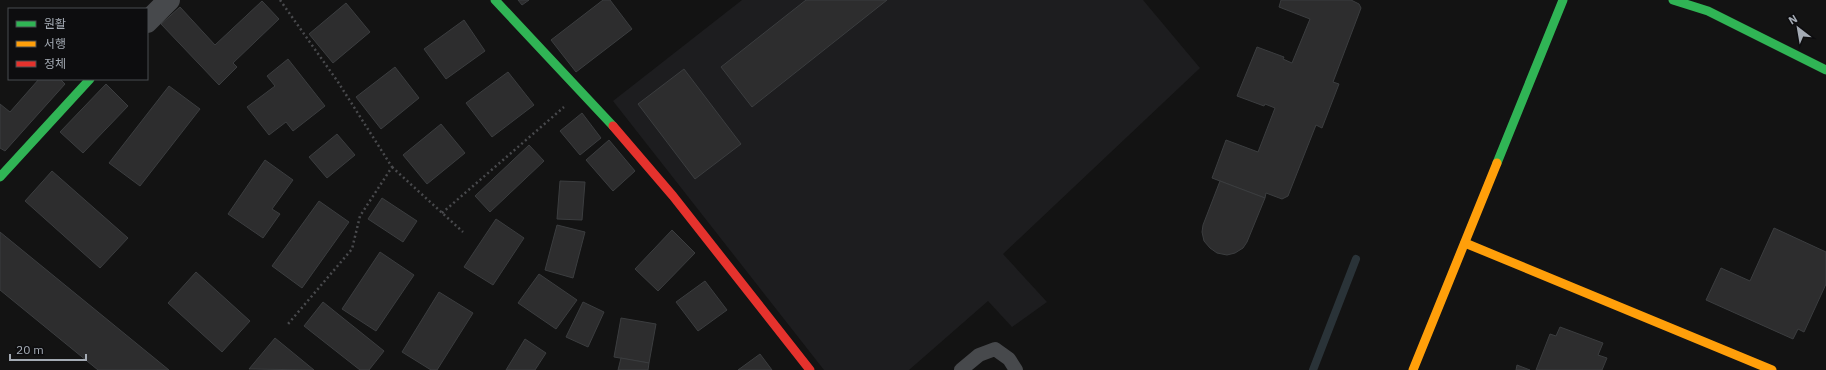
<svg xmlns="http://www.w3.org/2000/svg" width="1826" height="370" font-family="'IBM Plex Sans','Noto Sans KR',sans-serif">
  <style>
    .built { fill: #1d1d1f }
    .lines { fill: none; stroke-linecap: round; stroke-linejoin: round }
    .stream { stroke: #2a3338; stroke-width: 8 }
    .building { fill: #2d2d2e; stroke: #3b3d3f }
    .path { stroke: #494a4d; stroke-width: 2.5; stroke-dasharray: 2 3; stroke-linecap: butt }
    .lane { stroke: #47494c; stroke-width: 14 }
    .street { stroke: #47494c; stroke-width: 22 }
    .fast { stroke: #30b455; stroke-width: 9 }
    .slow { stroke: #ff9f0a; stroke-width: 9 }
    .jam { stroke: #e5322d; stroke-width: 9 }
  </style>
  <rect width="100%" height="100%" fill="#131313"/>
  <polygon class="built" points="742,0 1143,0 1200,68 1003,254 1047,302 1012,327 988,301 909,370 824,370 613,101"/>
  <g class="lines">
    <polyline class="stream" points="1313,370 1356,259"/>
  </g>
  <g class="building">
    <polygon points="518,0 529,0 522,5"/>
    <polygon points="603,0 610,0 632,29 576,72 551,40"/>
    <polygon points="806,0 887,0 752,107 721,67"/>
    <polygon points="1281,0 1351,0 1359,4 1361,8 1333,82 1339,84 1322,128 1316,125 1288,196 1282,199 1266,193 1265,198 1212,178 1226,140 1258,152 1275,108 1265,104 1264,106 1237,96 1257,47 1284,57 1283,59 1292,63 1310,19 1279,7"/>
    <polygon points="262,1 279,19 233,63 237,67 219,85 161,24 180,7 215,45"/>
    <polygon points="346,3 370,32 333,63 309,34"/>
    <polygon points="464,20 485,51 446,79 424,49"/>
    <polygon points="288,59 325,106 293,131 286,122 269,135 247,107 275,86 267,76"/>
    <polygon points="395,67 419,98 381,129 356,97"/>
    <polygon points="684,69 741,144 695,179 638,104"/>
    <polygon points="508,72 534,105 492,137 466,103"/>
    <polygon points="39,79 60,79 65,84 5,151 0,148 0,104 10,112"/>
    <polygon points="106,84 128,106 83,153 60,132"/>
    <polygon points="169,86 200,109 140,186 109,163"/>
    <polygon points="582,113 601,138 580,155 560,131"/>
    <polygon points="441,124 465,153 427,184 403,155"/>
    <polygon points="337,134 355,155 327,178 309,157"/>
    <polygon points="609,140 635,171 613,191 586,160"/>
    <polygon points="529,145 544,161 490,212 475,196"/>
    <polygon points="265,160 293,180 272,209 280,214 263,238 228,214"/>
    <polygon points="52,171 128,238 100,268 25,201"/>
    <polygon points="560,181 585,182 582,220 557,219"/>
    <polygon points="1220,181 1265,198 1247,242 1243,248 1235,253 1227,255 1217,253 1210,248 1204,241 1202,232 1203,225"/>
    <polygon points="382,198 417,221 403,242 368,219"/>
    <polygon points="319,201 349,222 302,288 272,266"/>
    <polygon points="496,219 524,238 493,285 464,267"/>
    <polygon points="557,225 585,232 573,278 545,270"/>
    <polygon points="1774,228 1826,252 1826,284 1804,332 1798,329 1793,339 1706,300 1721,268 1750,281"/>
    <polygon points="672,230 695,253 658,291 635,269"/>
    <polygon points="0,232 169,370 98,370 0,290"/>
    <polygon points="380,252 414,275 376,331 342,309"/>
    <polygon points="196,272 250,321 222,352 168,303"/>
    <polygon points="539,274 577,300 556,329 518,303"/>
    <polygon points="705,281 727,310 698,331 676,302"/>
    <polygon points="439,292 473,313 437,370 431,370 402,352"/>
    <polygon points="323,302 384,351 369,370 360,370 304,326"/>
    <polygon points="583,302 604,312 588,347 566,337"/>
    <polygon points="621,318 656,324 649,363 614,357"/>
    <polygon points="1560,327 1603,343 1598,355 1607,358 1602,370 1536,370 1550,334 1556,336"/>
    <polygon points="275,338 314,370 249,369"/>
    <polygon points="525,339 546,353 535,370 506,370"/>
    <polygon points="760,354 772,370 738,370"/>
    <polygon points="621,358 649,363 648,370 618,370"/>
    <polygon points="1517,365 1530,370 1516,370"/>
  </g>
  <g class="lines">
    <g class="path">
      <polyline points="280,0 338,82 392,167 360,216 352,249 288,324"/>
      <polyline points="392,167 463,232"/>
      <polyline points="442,213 564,107"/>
    </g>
    <polyline class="lane" points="961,370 979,355 995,349 1009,359 1016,370"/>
    <polyline class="street" points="147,22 169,0"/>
    <g class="fast">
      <polyline points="495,0 613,126"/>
      <polyline points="1673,0 1708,11 1826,70"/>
      <polyline points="1497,163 1563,0"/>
      <polyline points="0,177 90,79"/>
    </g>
    <g class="slow">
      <polyline points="1465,243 1772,370"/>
      <polyline points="1413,370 1497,163"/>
    </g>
    <polyline class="jam" points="613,126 673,196 810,370"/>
  </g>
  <rect x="8" y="8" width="140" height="72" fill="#0d0d0f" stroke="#494c51"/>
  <rect x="16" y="21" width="20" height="6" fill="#30b455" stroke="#494c51"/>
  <text x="44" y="28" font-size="12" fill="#a4abb4">원활</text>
  <rect x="16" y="41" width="20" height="6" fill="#ff9f0a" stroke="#494c51"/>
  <text x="44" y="48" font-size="12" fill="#a4abb4">서행</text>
  <rect x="16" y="61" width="20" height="6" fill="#e5322d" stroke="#494c51"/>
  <text x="44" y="68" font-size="12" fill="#a4abb4">정체</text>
  <g transform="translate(1798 28) rotate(329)" stroke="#0d0d0f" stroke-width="3" paint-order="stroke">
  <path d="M0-3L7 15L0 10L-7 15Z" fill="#a4abb4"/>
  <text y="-6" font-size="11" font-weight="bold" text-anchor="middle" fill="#a4abb4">N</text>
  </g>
  <path d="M10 354v6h76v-6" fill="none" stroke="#a4abb4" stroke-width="2"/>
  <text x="16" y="354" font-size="12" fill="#a4abb4" stroke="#0d0d0f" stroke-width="3" paint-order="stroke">20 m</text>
</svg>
